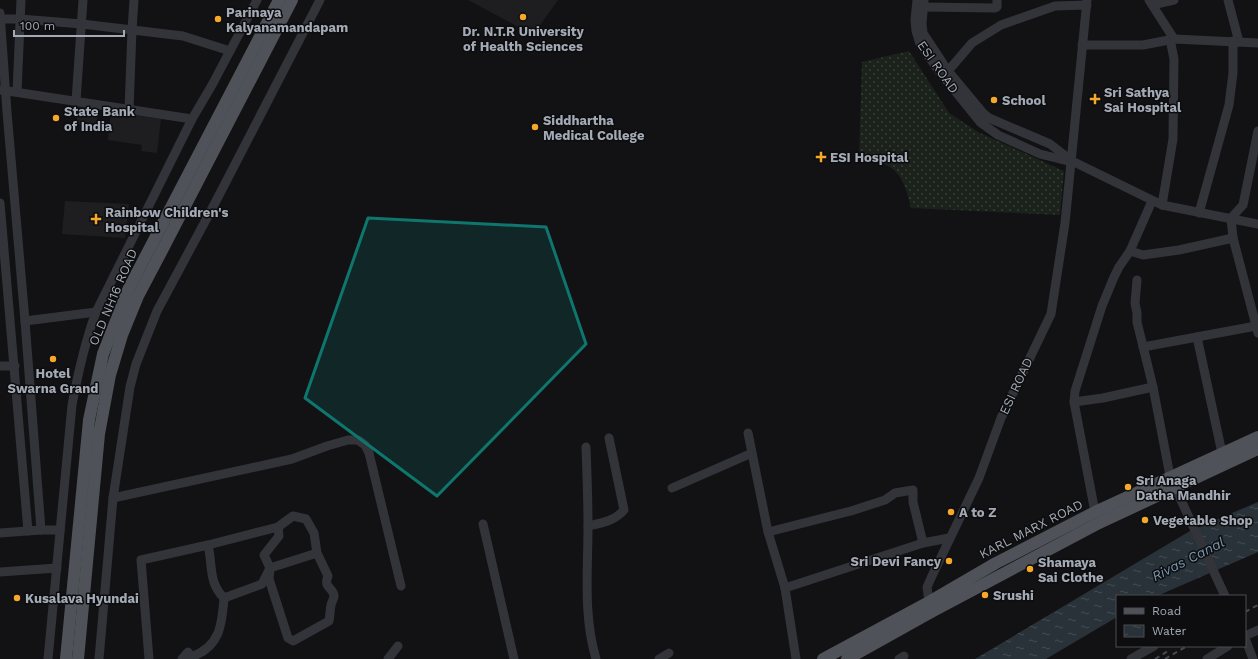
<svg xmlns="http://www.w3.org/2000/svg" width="1258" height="659" font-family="'Work Sans',sans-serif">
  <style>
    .built { fill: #1e1e21 }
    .grass { fill: url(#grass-dots) }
    .water { fill: url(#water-ripples) }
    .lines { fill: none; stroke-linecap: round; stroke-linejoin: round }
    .minor { stroke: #333439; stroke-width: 9 }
    .major { stroke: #4f5258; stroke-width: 12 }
    .rail { stroke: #46494e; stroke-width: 2; stroke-dasharray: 5 4; stroke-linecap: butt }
    .marked { fill: #0f766e; fill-opacity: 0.2; stroke: #0f766e; stroke-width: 3; stroke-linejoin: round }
    .poi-dot { fill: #f5a829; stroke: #0d0d0f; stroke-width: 1.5 }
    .labels { text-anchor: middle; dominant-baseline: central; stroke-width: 3; stroke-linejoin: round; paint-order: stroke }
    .poi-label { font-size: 13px; font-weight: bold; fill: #a3aab5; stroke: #0d0d0f; text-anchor: start }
    .street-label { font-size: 13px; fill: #a3aab5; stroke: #0d0d0f }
    .water-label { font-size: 14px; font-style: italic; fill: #7999b1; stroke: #0d0d0f }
  </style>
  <defs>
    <pattern id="grass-dots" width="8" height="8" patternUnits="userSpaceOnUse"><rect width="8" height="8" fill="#1a221b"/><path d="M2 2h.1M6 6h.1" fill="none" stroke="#383f3a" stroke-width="1.8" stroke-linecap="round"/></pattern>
    <pattern id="water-ripples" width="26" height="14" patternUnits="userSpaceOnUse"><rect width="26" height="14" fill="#283238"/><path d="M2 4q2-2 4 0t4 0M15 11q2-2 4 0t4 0" fill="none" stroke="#444d53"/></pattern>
  </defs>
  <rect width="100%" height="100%" fill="#121214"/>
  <g class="built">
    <polygon points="468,0 558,0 533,35"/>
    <polygon points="77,104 98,104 97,124 77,124"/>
    <polygon points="111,113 118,115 119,113 161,119 157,153 141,151 142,145 108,140"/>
    <polygon points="65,201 129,204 125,238 62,234"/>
  </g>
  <path class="grass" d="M909,51L949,113L978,132L1064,171L1060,215L911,208C903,173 896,163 859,158L862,62Z"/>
  <polygon class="water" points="1258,502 1258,552 1157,596 1117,596 1117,617 1046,659 975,659 1190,531"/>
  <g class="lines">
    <g class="minor">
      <polyline points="917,0 915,20 916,31 920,44 938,70 980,122 998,135 1040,154 1068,161"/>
      <polyline points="924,0 922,24 923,33 948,71 983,113 989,118 1050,144 1072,161 1162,205 1258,224"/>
      <polyline points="1149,0 1174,39"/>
      <polyline points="1228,0 1239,42"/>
      <polyline points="1152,5 1174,0"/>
      <polyline points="923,7 995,8 997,7 997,0"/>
      <polyline points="0,13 7,112 25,321 41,530"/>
      <polyline points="0,19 20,19 82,24 183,36 230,51"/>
      <polyline points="1082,45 1143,45 1174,39 1258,43"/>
      <polyline points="948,71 972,43 1001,25 1055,6 1087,5"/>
      <polyline points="1,90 192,119"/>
      <polyline points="17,92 21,0"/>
      <polyline points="76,101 83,0"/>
      <polyline points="129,109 132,30 134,0"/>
      <polyline points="1258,131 1243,205 1231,218 1233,238 1258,333"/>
      <polyline points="0,203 28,531"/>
      <polyline points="1162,205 1173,139 1174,59 1170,39"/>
      <polyline points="1199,213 1229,105 1233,73 1233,41"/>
      <polyline points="1130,251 1143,255 1179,250 1233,238"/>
      <polyline points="1137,280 1135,303 1137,313 1137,322 1153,387 1170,476"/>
      <polyline points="25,321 96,312"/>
      <polyline points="1197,337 1222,453"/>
      <polyline points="1143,347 1256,326"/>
      <polyline points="0,366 15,366"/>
      <polyline points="1074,402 1103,398 1153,387"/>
      <polyline points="748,433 768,532 785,588 796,659"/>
      <path d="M586,447C587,473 588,500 588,526C588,571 583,614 596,659"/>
      <polyline points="1175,487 1225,596"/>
      <polyline points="672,488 752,453"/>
      <polyline points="113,498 292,459 327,446 348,440 358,440 365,445 369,453 401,586"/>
      <polyline points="1095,512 1074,402 1075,391 1102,306 1114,277 1119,267 1130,251 1152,201"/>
      <polyline points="483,524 514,659"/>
      <path d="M588,526C601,523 615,521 624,510L609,438"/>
      <path d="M278,527L293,516L306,519L314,533L317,553L270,568L269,579L288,638L293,641L329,621C330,616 330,610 331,605C332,601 334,599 334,596C333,586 323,589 328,576L317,553"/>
      <polyline points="768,532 851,511 885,500 895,493 913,490 913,502 923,543"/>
      <polyline points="0,533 41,530 60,530"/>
      <polyline points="208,545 278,527 279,536 264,555 270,568 262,584 224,598"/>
      <polyline points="0,572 57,568"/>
      <polyline points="785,588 923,543 949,538"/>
      <polyline points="929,602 927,587 931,578 979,478 1001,418 1051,314 1065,223 1087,0"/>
      <polyline points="1245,636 1258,630"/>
      <polyline points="1245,638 1253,659"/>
      <path d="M48,659L72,405C78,373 85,342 96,312L192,119L212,85L257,0"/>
      <polyline points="99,659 113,498 130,387 136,364 157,311 215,203 320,0"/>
      <path d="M149,659L141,560L208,545C213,566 208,582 224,598C222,625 220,647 191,657L188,652L182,659"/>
      <polyline points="388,659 398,646"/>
      <polyline points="659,659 669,653"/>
      <polyline points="899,659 904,656"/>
      <polyline points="1131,659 1154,646"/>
      <polyline points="1207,659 1228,646"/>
    </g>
    <g class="major">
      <polyline points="66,659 89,420 103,354 128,290 279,0"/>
      <polyline points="78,659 99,434 110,375 122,335 138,296 157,260 292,0"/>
      <polyline points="823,659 929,602 996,563 1095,512 1258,437"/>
      <polyline points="847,659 933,611 1099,523 1258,449"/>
    </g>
    <g class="rail">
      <polyline points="1245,612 1258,605"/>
      <polyline points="1155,659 1168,651"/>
      <polyline points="1165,659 1187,646"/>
    </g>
  </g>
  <path class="marked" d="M368,218L546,227L586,344L437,496L305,398Z"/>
  <g class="poi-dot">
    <circle cx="523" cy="17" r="4"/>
    <circle cx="218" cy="19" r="4"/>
    <path d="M1093 93h4v4h4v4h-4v4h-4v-4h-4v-4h4z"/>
    <circle cx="994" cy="100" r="4"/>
    <circle cx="56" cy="118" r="4"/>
    <circle cx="535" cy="127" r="4"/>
    <path d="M819 151h4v4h4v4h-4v4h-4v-4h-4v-4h4z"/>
    <path d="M94 213h4v4h4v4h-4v4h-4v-4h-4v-4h4z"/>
    <circle cx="53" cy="359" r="4"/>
    <circle cx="1128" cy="487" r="4"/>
    <circle cx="951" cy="512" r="4"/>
    <circle cx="1145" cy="520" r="4"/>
    <circle cx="949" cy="561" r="4"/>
    <circle cx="1030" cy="569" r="4"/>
    <circle cx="985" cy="595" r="4"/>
    <circle cx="17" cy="598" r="4"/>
  </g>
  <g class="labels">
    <g class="poi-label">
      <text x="226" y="12">Parinaya<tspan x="226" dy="15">Kalyanamandapam</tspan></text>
      <text x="523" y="31" text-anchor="middle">Dr. N.T.R University<tspan x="523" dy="15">of Health Sciences</tspan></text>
      <text x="1104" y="92">Sri Sathya<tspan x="1104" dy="15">Sai Hospital</tspan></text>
      <text x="1002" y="100">School</text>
      <text x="64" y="111">State Bank<tspan x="64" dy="15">of India</tspan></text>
      <text x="543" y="120">Siddhartha<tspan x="543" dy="15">Medical College</tspan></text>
      <text x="830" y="157">ESI Hospital</text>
      <text x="105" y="212">Rainbow Children's<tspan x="105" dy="15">Hospital</tspan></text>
      <text x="53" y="373" text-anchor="middle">Hotel<tspan x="53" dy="15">Swarna Grand</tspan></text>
      <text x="1136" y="480">Sri Anaga<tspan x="1136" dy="15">Datha Mandhir</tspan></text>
      <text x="959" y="512">A to Z</text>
      <text x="1153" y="520">Vegetable Shop</text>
      <text x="941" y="561" text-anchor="end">Sri Devi Fancy</text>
      <text x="1038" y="562">Shamaya<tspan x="1038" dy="15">Sai Clothe</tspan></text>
      <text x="993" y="595">Srushi</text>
      <text x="25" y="598">Kusalava Hyundai</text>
    </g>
    <g class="street-label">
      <text transform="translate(938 67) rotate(55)">ESI ROAD</text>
      <text transform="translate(113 297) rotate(-67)">OLD NH16 ROAD</text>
      <text transform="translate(1016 386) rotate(-65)">ESI ROAD</text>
      <text transform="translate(1031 529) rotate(-27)">KARL MARX ROAD</text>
    </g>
    <g class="water-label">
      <text transform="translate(1188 559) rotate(-27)">Rivas Canal</text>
    </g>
  </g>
  <rect x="1116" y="595" width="130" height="52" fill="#0d0d0f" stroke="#494c51"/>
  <rect x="1124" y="608" width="20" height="6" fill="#4f5258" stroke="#494c51"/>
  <text x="1152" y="615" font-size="12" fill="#a3aab5">Road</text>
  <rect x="1124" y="625" width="20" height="12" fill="url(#water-ripples)" stroke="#494c51"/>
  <text x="1152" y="635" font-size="12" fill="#a3aab5">Water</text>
  <path d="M14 30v6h110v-6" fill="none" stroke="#a3aab5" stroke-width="2"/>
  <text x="20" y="30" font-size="12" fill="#a3aab5" stroke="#0d0d0f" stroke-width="3" paint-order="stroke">100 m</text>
</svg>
